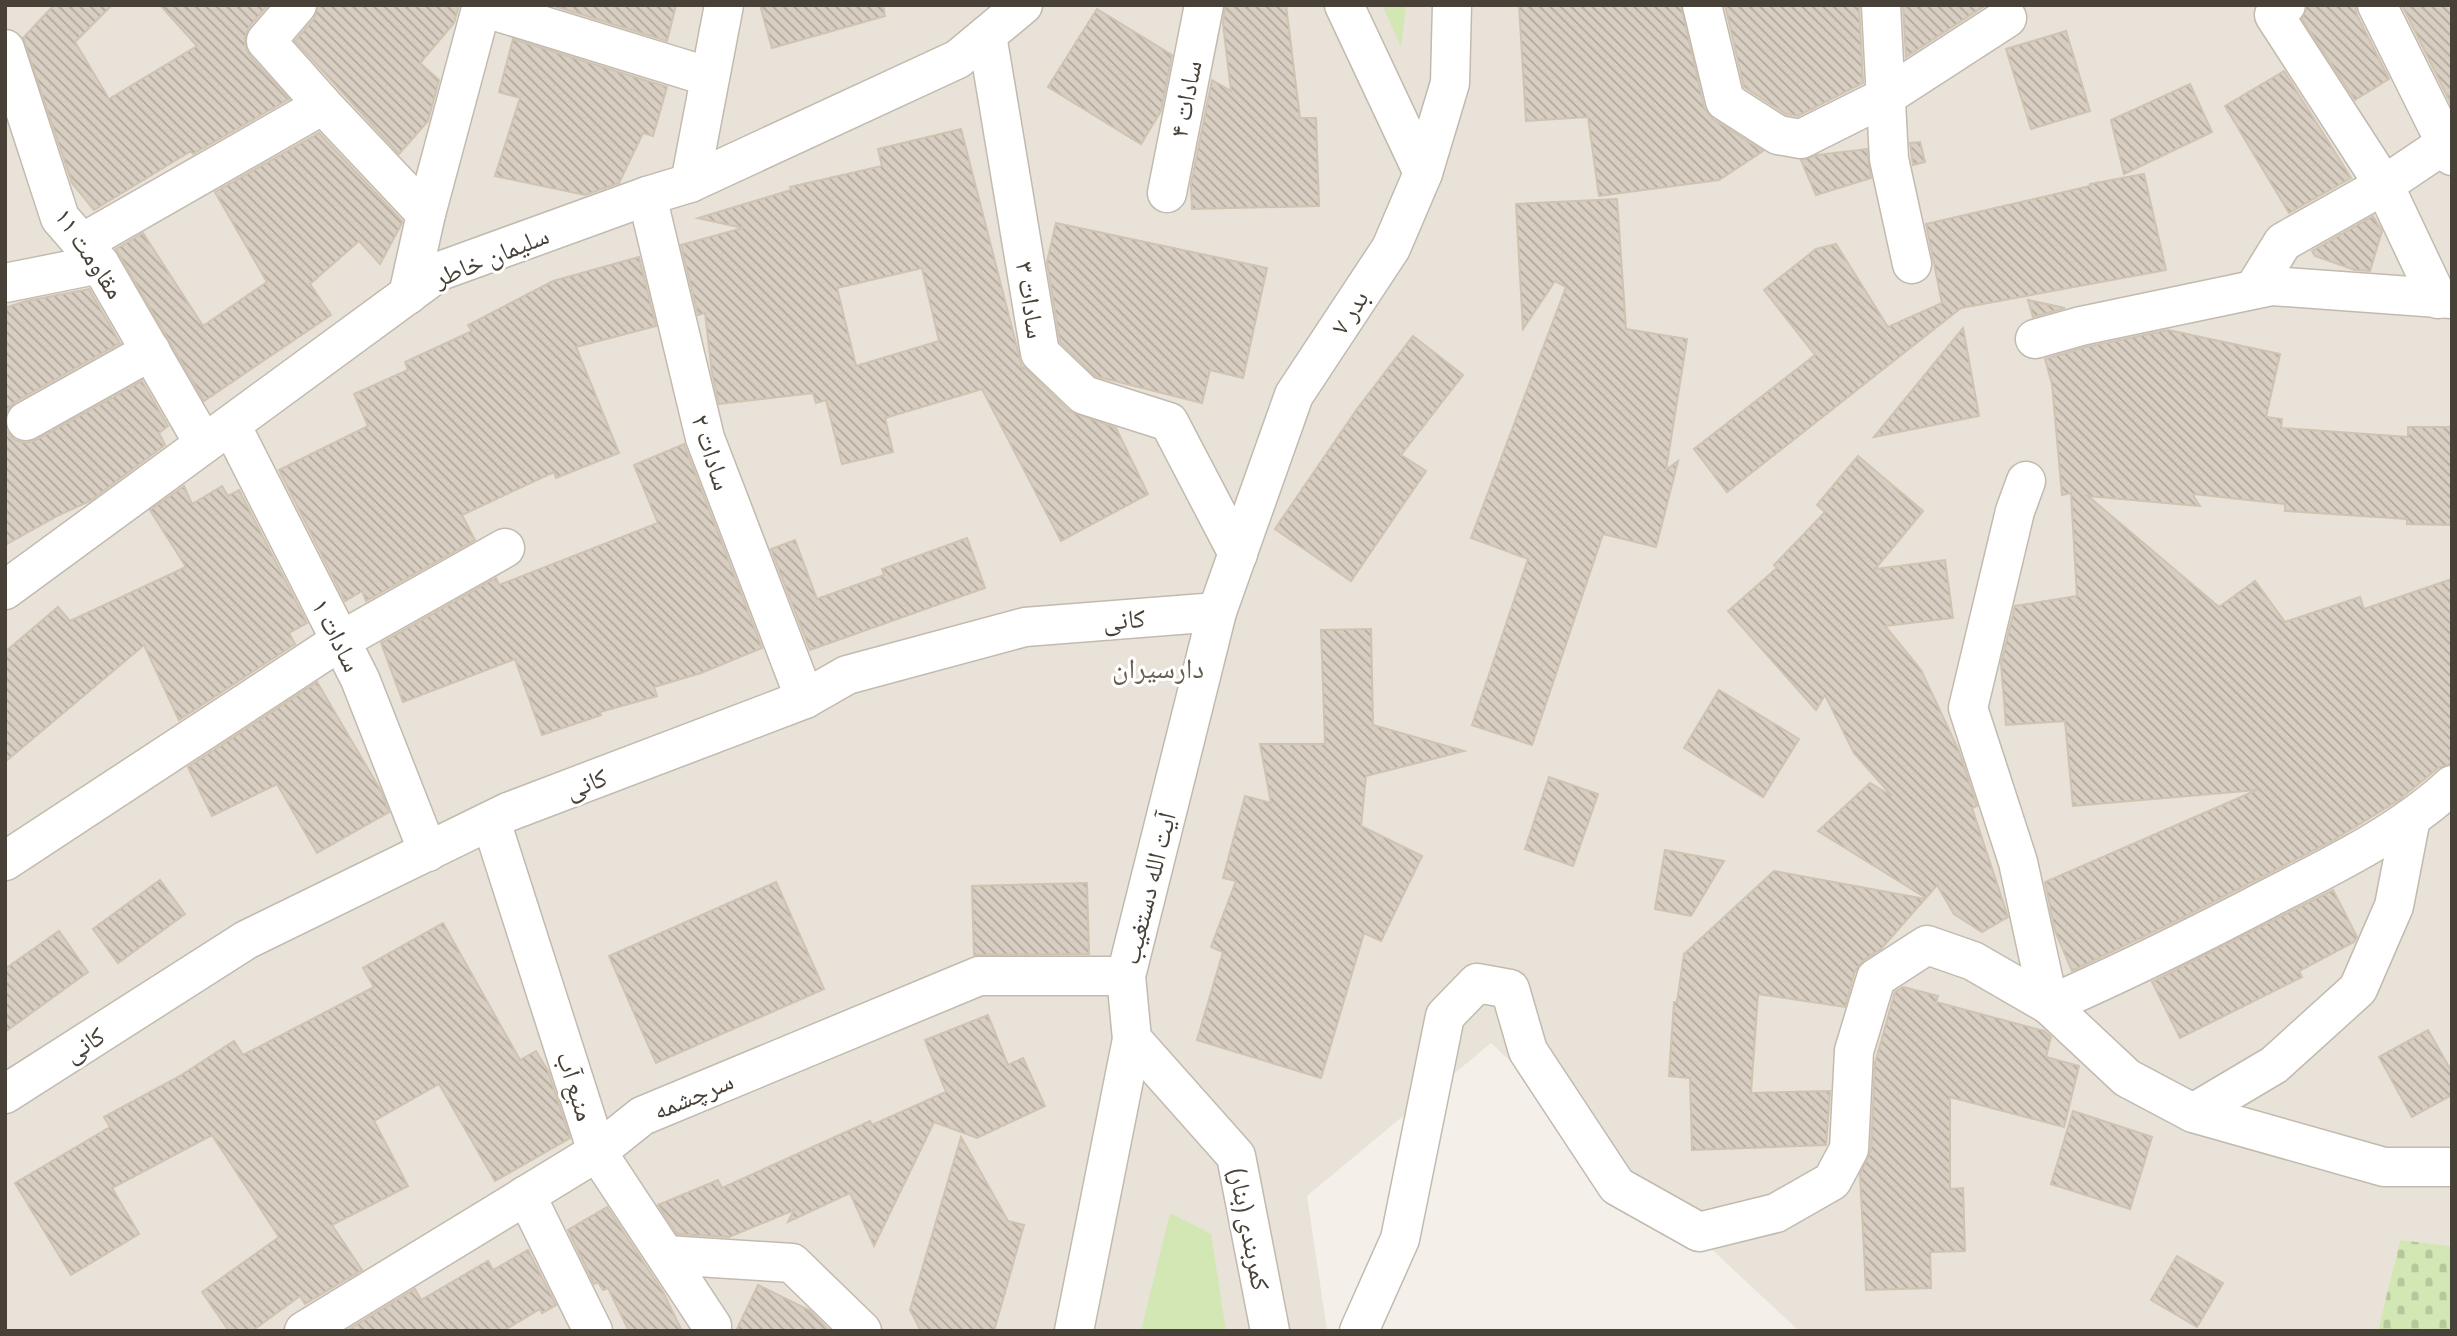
<svg xmlns="http://www.w3.org/2000/svg" width="2457" height="1336" font-family="'PT Sans Narrow','Noto Naskh Arabic',sans-serif">
  <style>
    .residential { fill: #e8e2d8 }
    .cemetery { fill: url(#cemetery-stones) }
    .park { fill: #d2e7b4 }
    .building { fill: url(#building-back-hatch); stroke: #d0c3b2; stroke-width: 2; fill-rule: evenodd }
    .lines { fill: none; stroke-linecap: round; stroke-linejoin: round }
    .minor-casing { stroke: #c2baaf; stroke-width: 41 }
    .tertiary-casing { stroke: #c2baaf; stroke-width: 41 }
    .minor { stroke: #fff; stroke-width: 38 }
    .tertiary { stroke: #fff; stroke-width: 38 }
    .labels { text-anchor: middle; dominant-baseline: central; stroke-width: 6; stroke-linejoin: round; paint-order: stroke }
    .street-label { font-size: 26px; fill: #484138; stroke: #fff }
    .neighbourhood-label { font-size: 28px; fill: #6a5e4f; stroke: #fff }
  </style>
  <defs>
    <pattern id="cemetery-stones" width="16" height="16" patternUnits="userSpaceOnUse" patternTransform="scale(1.75)"><rect width="16" height="16" fill="#d2e7b4"/><path d="M2 7V4a2 2 0 0 1 4 0v3zM10 15v-3a2 2 0 0 1 4 0v3z" fill="#b6c79c"/></pattern>
    <pattern id="building-back-hatch" width="6" height="6" patternUnits="userSpaceOnUse" patternTransform="scale(1.75)"><rect width="6" height="6" fill="#d8cec2"/><path d="M-1 5l2 2M0 0l6 6M5-1l2 2" fill="none" stroke="#b1a99f"/></pattern>
  </defs>
  <rect width="100%" height="100%" fill="#f4f0e9"/>
  <polygon class="residential" points="5,5 2452,5 2452,1246 2400,1240 2378,1331 1799,1331 1491,1043 1307,1196 1327,1331 5,1331"/>
  <polygon class="cemetery" points="2400,1240 2452,1246 2452,1331 2378,1331"/>
  <g class="park">
    <polygon points="1382,5 1406,5 1401,47"/>
    <polygon points="1170,1213 1211,1234 1226,1331 1141,1331"/>
  </g>
  <g class="building">
    <polygon points="54,5 112,5 75,42 109,99 197,46 160,5 268,5 249,27 245,37 245,46 250,56 289,99 193,154 191,151 94,210 72,183 23,38"/>
    <polygon points="318,5 459,5 454,23 420,63 439,80 428,121 399,154 295,41 314,19"/>
    <polygon points="551,5 676,5 667,41"/>
    <polygon points="760,5 883,5 885,16 772,48"/>
    <polygon points="1225,5 1286,5 1300,118 1316,118 1319,206 1192,209 1191,184 1212,80 1231,91 1223,24"/>
    <polygon points="1519,5 1681,5 1704,107 1713,119 1763,151 1719,180 1599,196 1588,117 1526,121"/>
    <polygon points="1725,5 1859,5 1863,83 1798,116 1786,114 1744,87"/>
    <polygon points="1903,5 1986,5 1906,57"/>
    <polygon points="2307,5 2355,5 2357,15 2389,79 2355,100 2302,19"/>
    <polygon points="2402,5 2452,5 2452,106"/>
    <polygon points="1097,9 1172,55 1161,111 1141,144 1048,87"/>
    <polygon points="2066,31 2090,111 2031,129 2006,49"/>
    <polygon points="513,39 667,87 653,136 643,133 619,183 585,195 495,176 520,98 499,92"/>
    <polygon points="2284,71 2351,178 2289,213 2225,106"/>
    <polygon points="2190,84 2212,132 2124,174 2111,120"/>
    <path d="M961,129L1023,371L1024,367L1069,411L1116,428L1148,494L1061,541L982,389L885,418L893,452L842,464L826,400L816,403L813,393L719,404L712,373L705,313L698,315L681,245L743,228L698,218L791,190L790,187L882,166L878,149ZM922,268L939,341L856,366L837,288Z"/>
    <polygon points="319,133 402,221 402,223 380,264 359,241 310,284 331,315 204,401 116,249 143,233 203,326 267,282 215,192"/>
    <polygon points="1920,142 1925,162 1913,165 1910,143"/>
    <polygon points="1867,149 1871,178 1816,195 1801,160 1817,155"/>
    <polygon points="2144,174 2166,270 1961,308 1727,492 1694,449 1815,355 1764,290 1816,249 1836,244 1888,327 1942,303 1926,224 2090,186 2090,184"/>
    <polygon points="1617,199 1626,329 1687,339 1666,470 1678,461 1656,547 1603,534 1532,745 1472,725 1528,559 1471,538 1566,287 1555,281 1523,329 1516,204"/>
    <polygon points="2373,216 2382,231 2370,271 2355,270 2315,256 2312,251"/>
    <polygon points="1056,223 1267,268 1243,378 1210,370 1202,403 1095,376 1060,342 1047,262"/>
    <polygon points="639,257 656,326 576,347 619,453 556,478 554,472 462,515 475,540 366,601 362,591 345,601 279,470 368,426 354,394 408,370 405,362 472,331 468,325 553,281"/>
    <polygon points="89,289 120,343 15,402 8,409 5,416 5,308 26,301"/>
    <polygon points="2028,300 2065,308 2033,317"/>
    <polygon points="1963,328 1979,416 1874,437"/>
    <polygon points="2168,330 2280,354 2266,417 2282,419 2281,428 2408,437 2408,427 2452,427 2452,525 2407,524 2407,519 2285,511 2285,504 2194,494 2194,497 2200,506 2088,496 2219,607 2255,581 2285,622 2360,597 2364,609 2452,579 2452,764 2438,768 2399,800 2334,840 2182,918 2072,971 2055,931 2045,882 2257,790 2073,806 2065,721 2006,725 2001,663 2015,606 2077,596 2071,493 2062,495 2052,384 2045,359 2086,347"/>
    <polygon points="1413,336 1463,375 1401,455 1426,471 1351,581 1275,529 1357,409"/>
    <polygon points="142,381 168,426 159,433 165,445 90,501 59,515 5,545 5,425 7,432 15,440 26,443 36,440"/>
    <polygon points="684,444 762,648 701,673 654,687 657,696 600,712 601,715 542,735 515,659 403,702 381,643 496,578 499,585 658,523 634,465"/>
    <polygon points="1858,456 1923,511 1875,569 1945,560 1953,618 1885,626 1921,670 1959,751 1977,806 1972,808 2008,917 1982,932 1954,914 1937,885 1926,898 1818,831 1870,783 1892,796 1854,753 1825,695 1816,710 1728,611 1777,568 1774,565 1825,512 1817,505"/>
    <polygon points="184,486 192,504 222,486 228,496 239,490 307,623 289,633 295,644 179,720 144,645 5,762 5,652 58,607 70,621 186,567 150,510"/>
    <polygon points="967,538 985,588 810,650 771,549 795,540 817,599 884,575 882,569"/>
    <polygon points="1371,629 1373,725 1464,751 1366,776 1361,826 1422,856 1381,941 1364,933 1321,1078 1197,1040 1223,952 1211,947 1236,881 1223,878 1245,796 1271,803 1260,744 1325,744 1321,630"/>
    <polygon points="317,682 381,791 389,812 317,853 277,784 212,816 188,767"/>
    <polygon points="1719,690 1799,739 1763,797 1684,748"/>
    <polygon points="1549,777 1598,794 1573,866 1525,849"/>
    <polygon points="1665,850 1724,861 1691,916 1655,909"/>
    <polygon points="1774,871 1925,899 1881,949 1864,960 1855,971 1845,1007 1758,994 1751,1093 1830,1091 1826,1145 1692,1150 1690,1078 1669,1076 1674,1002 1677,1002 1684,954"/>
    <polygon points="160,880 185,914 118,963 93,929"/>
    <polygon points="776,882 824,989 656,1063 609,956"/>
    <polygon points="1087,883 1089,954 974,955 972,886"/>
    <polygon points="2333,890 2357,937 2354,942 2299,971 2302,977 2180,1038 2152,982"/>
    <polygon points="443,923 520,1060 536,1051 548,1071 570,1138 495,1181 439,1084 374,1121 408,1186 332,1225 362,1270 305,1304 300,1296 252,1331 229,1331 202,1292 279,1237 212,1135 112,1188 139,1234 71,1275 15,1183 110,1127 104,1117 180,1076 234,1041 243,1055 374,987 363,968"/>
    <polygon points="59,931 88,972 5,1032 5,969"/>
    <polygon points="1903,987 1938,996 1936,1002 2044,1031 2051,1037 2046,1057 2079,1066 2064,1127 1950,1097 1950,1189 1963,1188 1965,1251 1930,1252 1931,1288 1866,1290 1860,1174 1871,1150 1875,1063 1895,992"/>
    <polygon points="988,1015 1008,1065 1023,1058 1045,1106 977,1138 934,1122 874,1246 850,1193 788,1222 794,1210 729,1237 677,1234 658,1205 718,1180 722,1188 870,1121 872,1125 946,1092 925,1040"/>
    <polygon points="2428,1030 2452,1072 2452,1095 2412,1117 2379,1057"/>
    <polygon points="2073,1111 2152,1137 2130,1209 2051,1184"/>
    <polygon points="961,1137 1008,1221 1024,1225 994,1331 921,1331 910,1310"/>
    <polygon points="607,1207 663,1292 682,1331 629,1331 608,1288 603,1290 598,1282 594,1284 568,1230"/>
    <polygon points="528,1250 556,1305 542,1313 540,1309 503,1331 346,1331 415,1289 421,1300 488,1261 493,1270"/>
    <polygon points="2177,1256 2223,1283 2197,1327 2151,1300"/>
    <polygon points="758,1285 809,1310 830,1331 736,1331"/>
  </g>
  <g class="lines">
    <g class="minor-casing">
      <g id="minor">
        <polyline points="297,5 266,41 323,105 426,214"/>
        <polyline points="1344,5 1423,173"/>
        <polyline points="1702,5 1725,101 1778,135 1801,139 1885,97 2007,18"/>
        <polyline points="1881,5 1889,159 1912,264"/>
        <polyline points="2286,5 2274,15 2384,185 2438,299"/>
        <polyline points="2377,5 2452,156"/>
        <polyline points="482,7 710,77"/>
        <polyline points="987,35 1040,353 1084,395 1169,422 1238,554"/>
        <polyline points="5,49 60,218 100,264 204,444"/>
        <polyline points="690,183 724,5"/>
        <polyline points="1167,193 1204,5"/>
        <polyline points="647,196 705,438 805,699"/>
        <polyline points="82,243 323,105"/>
        <polyline points="5,283 100,264"/>
        <polyline points="2254,289 2283,242 2384,185 2445,144"/>
        <polyline points="408,295 426,214 482,5"/>
        <polyline points="2035,339 2081,326 2272,286 2452,299"/>
        <polyline points="26,421 151,351"/>
        <polyline points="231,425 360,679 428,852"/>
        <polyline points="2026,481 2015,511 1968,708 2018,862 2049,1005 2127,1078 2193,1113 2274,1065 2358,989 2394,906 2411,818"/>
        <polyline points="5,590 440,271 647,196 690,183 958,59 1023,5"/>
        <polyline points="1217,612 1294,395 1391,248 1423,173 1450,83 1452,5"/>
        <polyline points="491,821 597,1152 712,1326"/>
        <polyline points="5,861 340,641 505,548"/>
        <polyline points="2193,1113 2384,1167 2452,1167"/>
        <polyline points="526,1195 593,1331"/>
        <polyline points="666,1255 792,1263 862,1331"/>
        <polyline points="304,1331 597,1152 642,1116 979,976 1126,976"/>
        <path d="M1359,1331L1400,1239L1445,1016L1477,983L1510,989L1528,1051L1617,1186L1699,1232L1776,1213L1832,1181L1849,1149L1854,1051L1876,978L1927,945L1973,961L2049,1005C2126,971 2201,934 2275,895C2336,864 2401,832 2452,785"/>
      </g>
    </g>
    <g class="tertiary-casing">
      <g id="tertiary">
        <polyline points="1132,1039 1236,1156 1270,1331"/>
        <polyline points="5,1094 246,940 508,812 805,699 847,675 1025,627 1217,612 1126,976 1132,1039 1074,1331"/>
      </g>
    </g>
    <use href="#minor" class="minor"/>
    <use href="#tertiary" class="tertiary"/>
  </g>
  <g class="labels">
    <g class="street-label">
      <text transform="translate(1185 99) rotate(-79)">سادات ۴</text>
      <text transform="translate(90 253) rotate(56)">مقاومت ۱۱</text>
      <text transform="translate(491 256) rotate(-22)">سلیمان خاطر</text>
      <text transform="translate(1031 300) rotate(81)">سادات ۳</text>
      <text transform="translate(1349 312) rotate(-57)">بدر ۷</text>
      <text transform="translate(712 452) rotate(72)">سادات ۲</text>
      <text transform="translate(1124 619) rotate(-4)">کانی</text>
      <text transform="translate(337 635) rotate(63)">سادات ۱</text>
      <text transform="translate(586 783) rotate(-21)">کانی</text>
      <text transform="translate(1148 888) rotate(-76)">آیت الله دستغیب</text>
      <text transform="translate(84 1044) rotate(-32)">کانی</text>
      <text transform="translate(576 1086) rotate(72)">منبع آب</text>
      <text transform="translate(693 1095) rotate(-23)">سرچشمه</text>
      <text transform="translate(1250 1229) rotate(79)">کمربندی (بنار)</text>
    </g>
    <g class="neighbourhood-label">
      <text x="1158" y="667">دارسیران</text>
    </g>
  </g>
  <rect width="2457" height="1336" fill="none" stroke="#484138" stroke-width="14"/>
</svg>
